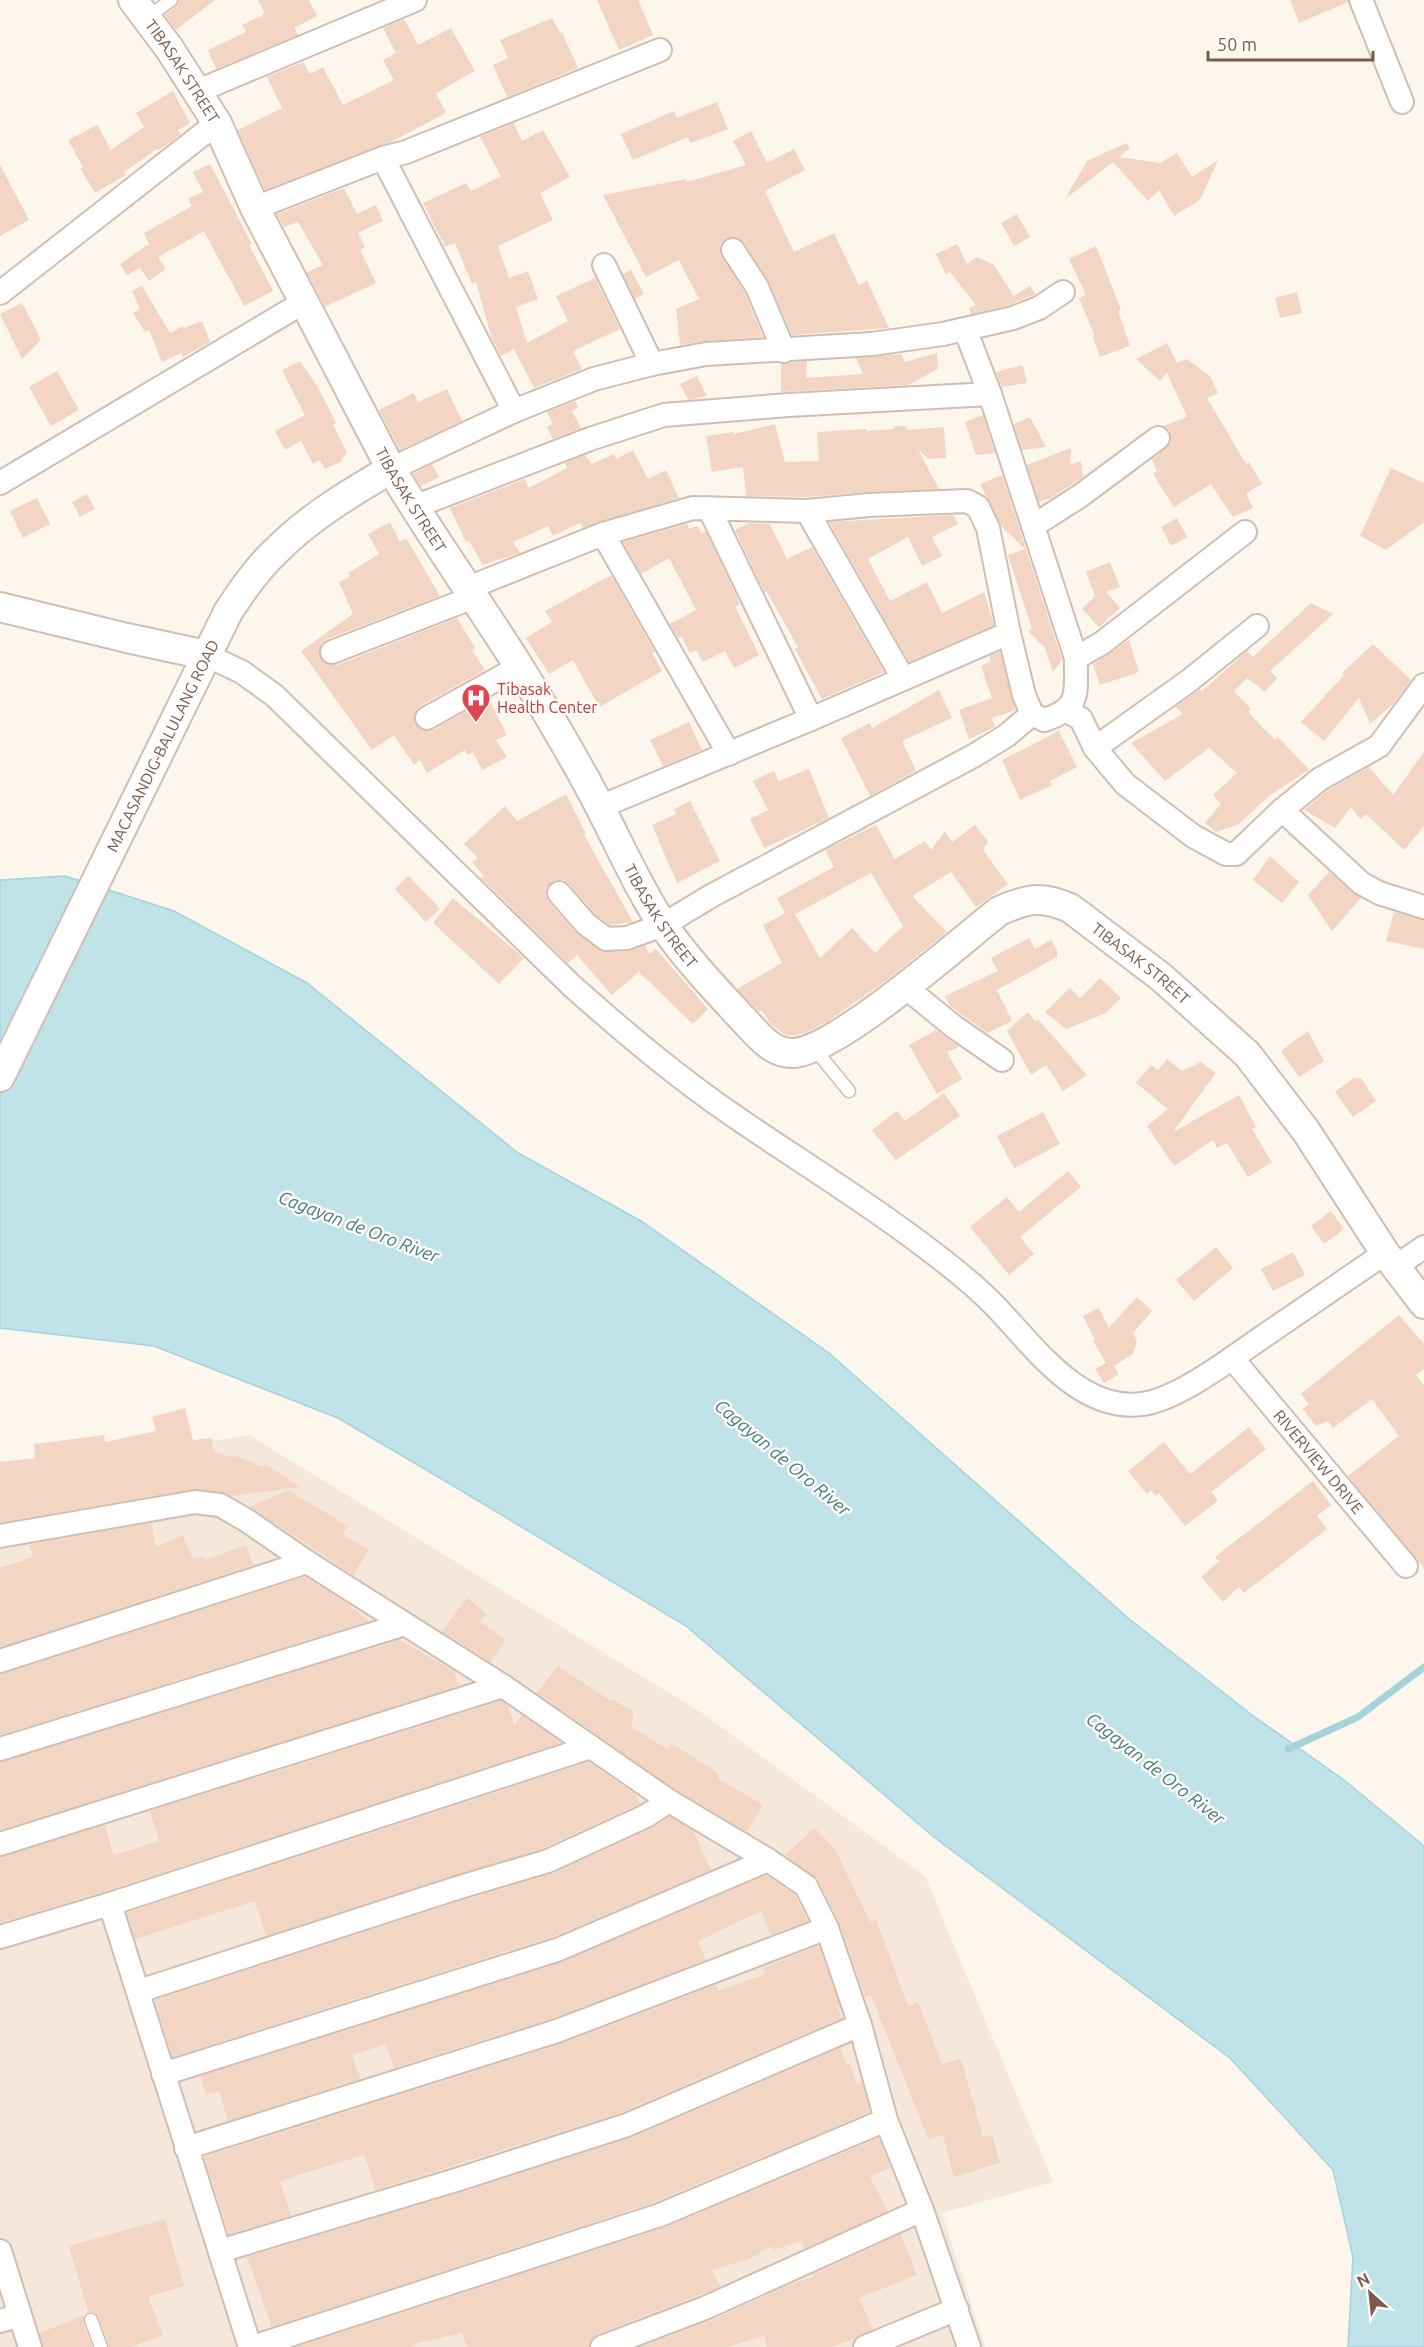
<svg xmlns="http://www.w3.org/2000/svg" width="1424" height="2347" font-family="Ubuntu,sans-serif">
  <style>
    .residential { fill: #f5e8da }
    .water { fill: #bfe3e8; stroke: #a5d3da; stroke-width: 1.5 }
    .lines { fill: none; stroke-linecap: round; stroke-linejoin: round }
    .stream { stroke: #a5d3da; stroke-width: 7 }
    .building { fill: #f3d5c3; fill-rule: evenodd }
    .service-casing { stroke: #d1beb0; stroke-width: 15 }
    .minor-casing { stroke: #d1beb0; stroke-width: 26 }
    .tertiary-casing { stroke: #d1beb0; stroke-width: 32 }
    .service { stroke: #fff; stroke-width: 12 }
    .minor { stroke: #fff; stroke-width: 22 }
    .tertiary { stroke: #fff; stroke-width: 28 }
    .labels { text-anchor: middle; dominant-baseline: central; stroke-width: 5; stroke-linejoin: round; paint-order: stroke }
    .street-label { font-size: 16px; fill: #7a5c4d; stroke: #fffaf3 }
    .health-label { font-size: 16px; fill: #be3a42; stroke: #fffaf3; text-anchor: start }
    .water-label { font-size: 18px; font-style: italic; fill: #437c86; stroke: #fffaf3 }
  </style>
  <rect width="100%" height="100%" fill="#fdf6ec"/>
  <polygon class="residential" points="249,1435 702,1713 925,1876 1053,2182 942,2213 985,2347 0,2347 0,1476"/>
  <polygon class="water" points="65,876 174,911 307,983 518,1153 641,1221 829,1353 1128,1618 1252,1715 1344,1780 1424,1846 1424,2347 1348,2347 1353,2257 1333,2170 1230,2058 935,1838 686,1626 457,1488 338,1418 154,1346 0,1328 0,880"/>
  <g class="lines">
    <polyline class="stream" points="1288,1749 1358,1717 1424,1667"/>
  </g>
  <g class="building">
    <polygon points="179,0 215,0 176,30 165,15 176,6"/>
    <polygon points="258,0 309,0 317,16 294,28 298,35 216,69 208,50 246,32 242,25 265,14"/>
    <polygon points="597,0 638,0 653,35 619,50"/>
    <polygon points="1290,0 1348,0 1348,2 1299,23"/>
    <polygon points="552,18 560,33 562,32 578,68 507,97 493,65 508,58 500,40"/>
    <polygon points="404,19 418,45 451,28 475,71 436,93 446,113 391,142 265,190 238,130 282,108 267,77 303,62 310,74 323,67 343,105 394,80 383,60 396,53 383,28"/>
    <polygon points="173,91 190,123 178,130 181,134 167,145 158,150 157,149 124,172 126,175 95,193 80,168 83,167 68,140 97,125 111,150 144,127 136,113"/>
    <polygon points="717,102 728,129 691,143 688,137 633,160 621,134 674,111 677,118"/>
    <polygon points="514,123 522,141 543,130 570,177 540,193 553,220 498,246 509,278 528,271 538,299 516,307 527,343 568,321 556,296 595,278 620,329 573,351 582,369 534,388 514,349 501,356 492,339 476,282 472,284 455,243 445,247 423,203 466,183 471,191 501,176 480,137"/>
    <polygon points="751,131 767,163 794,149 805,170 765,191 794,252 834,233 859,285 867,281 889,328 792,335 768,280 744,243 739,238 732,237 721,243 720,251 745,293 763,337 705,341 680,345 676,309 699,299 679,260 646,277 603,195 686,179 687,182 746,165 733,141"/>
    <polygon points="1126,143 1130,148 1119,157 1160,163 1177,153 1192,177 1218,160 1200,200 1174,216 1159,190 1148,201 1113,162 1065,199 1087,161"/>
    <polygon points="210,164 252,244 249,245 273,291 244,306 204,231 158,257 166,269 149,281 140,268 127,275 120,264 149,244 144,233 192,206 188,199 203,192 193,172"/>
    <polygon points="0,165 29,220 0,236"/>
    <polygon points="344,188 357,214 376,205 383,221 358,233 365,247 360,250 376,283 325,307 307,272 323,265 298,222 284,227 277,214"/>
    <polygon points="1017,214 1030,237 1014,246 1001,223"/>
    <polygon points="957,244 967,264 977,257 993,264 1014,296 1030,286 1036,294 1009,305 971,314 969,308 976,305 950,272 946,274 936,254"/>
    <polygon points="1096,246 1121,310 1118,311 1130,346 1100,357 1093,338 1094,334 1079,298 1086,295 1069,259"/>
    <polygon points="631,270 644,294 635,299 623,274"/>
    <polygon points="142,286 170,333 183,326 184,328 202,321 210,342 183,357 181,353 162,362 149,330 145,332 133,313 140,309 132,291"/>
    <polygon points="1297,292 1302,313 1280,318 1275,298"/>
    <polygon points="22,303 41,340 22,359 0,314"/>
    <polygon points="1167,343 1177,363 1187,359 1210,376 1218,393 1207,398 1246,464 1249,462 1262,484 1246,493 1253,508 1233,517 1211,484 1174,507 1153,474 1157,471 1152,460 1171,443 1169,430 1163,426 1187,417 1167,373 1160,381 1136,359"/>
    <polygon points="937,353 938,369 908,385 781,392 781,364 807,361 806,378 863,374 856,358 901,354 905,362"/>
    <polygon points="300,361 319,389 336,423 333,425 347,452 340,462 325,469 320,460 313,464 301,441 285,450 275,431 305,415 282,370"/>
    <polygon points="1023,365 1027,383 1002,387 996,372"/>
    <polygon points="57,371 79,410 51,426 29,387"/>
    <polygon points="697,376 707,396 688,400 680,384"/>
    <polygon points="447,389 462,421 400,450 379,410 414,393 418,402"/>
    <polygon points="575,401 578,408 572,411 581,428 553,439 547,427 553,424 547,412"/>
    <polygon points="983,415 995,453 976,455 965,422"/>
    <polygon points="1030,417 1046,447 1022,450 1014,424"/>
    <polygon points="775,424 785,462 819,461 817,432 866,429 867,431 893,429 895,426 905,426 907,430 944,427 946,458 928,459 918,449 939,489 868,492 807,497 746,496 743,467 712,472 706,436 734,432 734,434"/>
    <polygon points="1071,448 1070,465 1081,461 1083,477 1051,498 1039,502 1027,465"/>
    <polygon points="633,450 648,479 666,470 679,498 583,528 580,523 553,536 548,526 513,542 520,553 483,565 469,541 466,542 450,508 525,479 529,488 567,468 565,463 585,455 592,464 614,454 616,459"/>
    <polygon points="432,464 439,477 421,486 413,474"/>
    <polygon points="1391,468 1424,483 1424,522 1386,550 1360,536"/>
    <polygon points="1002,475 1062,660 1053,672 1045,648 1028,631 1032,629 1008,555 1025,549 1002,527 980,484"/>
    <polygon points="87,494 95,509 80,517 72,502"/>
    <polygon points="37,498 50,524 23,538 10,511"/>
    <polygon points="953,515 958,524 932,537 942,556 922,566 908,537 868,559 890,601 927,582 942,613 984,592 994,625 909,662 829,522"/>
    <polygon points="1177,518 1187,537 1171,546 1161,527"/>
    <polygon points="390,522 400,542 406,538 440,596 327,639 321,644 319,656 324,663 337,665 457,618 475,648 472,650 485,670 420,706 415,712 414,718 416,725 421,730 433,730 489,699 507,735 496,740 507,757 482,770 473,752 467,755 465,750 427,773 420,760 414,765 394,735 372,750 301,651 353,614 339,582 350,577 348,573 379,554 368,534"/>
    <polygon points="749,523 770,524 787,559 812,547 884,672 822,699 795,649 798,647 767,592 765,593 735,530"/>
    <polygon points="687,524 689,529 698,526 701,533 706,532 740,604 735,606 759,655 734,668 725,651 703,662 696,650 690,653 681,636 678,638 670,624 696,610 669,558 641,574 623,542"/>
    <polygon points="1110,562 1120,587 1106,592 1120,608 1099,627 1082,609 1095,596 1086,572"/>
    <polygon points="611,575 655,652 652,653 662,671 599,707 573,660 549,674 526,638 552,622 545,611"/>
    <polygon points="1311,603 1333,614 1270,671 1277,678 1265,692 1247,678 1234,691 1251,709 1248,712 1275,740 1278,737 1309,770 1269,796 1239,824 1216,832 1205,823 1221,804 1213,795 1237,773 1209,748 1165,781 1131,743 1183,714 1175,707 1200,689 1202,691 1247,651 1253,657"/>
    <polygon points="1129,640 1139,672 1100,685 1093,664"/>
    <polygon points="1373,644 1411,680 1393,704 1370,724 1359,698 1324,741 1301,722 1344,675 1342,673"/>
    <polygon points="1000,652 1015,710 992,718 995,727 969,739 959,710 992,698 981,666 991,661 989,656"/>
    <polygon points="939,690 952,718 902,741 916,771 870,796 841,738 870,723 872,728"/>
    <polygon points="689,722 702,750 663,766 650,740"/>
    <polygon points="1059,731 1077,767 1050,781 1052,785 1020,800 1002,760"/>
    <polygon points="1424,752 1424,826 1404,850 1366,814 1360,819 1351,807 1335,828 1304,810 1328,790 1369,767 1393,795"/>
    <polygon points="809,769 829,818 764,848 750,819 768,810 753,781 774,771 779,781"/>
    <polygon points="566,794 586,834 584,835 633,922 610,925 595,914 569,884 563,880 556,880 546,888 546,895 548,901 576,933 599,950 607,952 628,951 645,946 649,954 656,949 708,1009 693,1024 639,972 612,995 577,955 568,963 481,878 484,876 472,862 478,858 464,844 505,806 517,821"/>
    <polygon points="690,801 720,861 677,883 652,825 676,814 674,809"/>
    <path d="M876,825L895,859L925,841L931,850L945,831L952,842L975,825L988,842L983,850L1008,884L976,907L951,872L912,896L947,932L887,980L828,1021L805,1033L791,1036L784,1034L771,1024L762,1011L759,1012L737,989L782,963L763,925L785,913L777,898L834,867L825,850ZM871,873L903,926L875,953L852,928L820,958L795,914Z"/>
    <polygon points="1270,856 1299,882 1282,903 1253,880"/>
    <polygon points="1329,872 1361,898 1332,931 1308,895"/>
    <polygon points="409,876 440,909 426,922 395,889"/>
    <polygon points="453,898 524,958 499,984 433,923"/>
    <polygon points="1394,912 1424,920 1424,949 1386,941"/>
    <polygon points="1029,938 1035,949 1051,940 1057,950 1057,957 997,990 1012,1021 987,1033 950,1006 945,996 998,971 991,958"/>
    <polygon points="1100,978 1121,998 1104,1014 1066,1029 1045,1012 1070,988 1080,998"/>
    <polygon points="1028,1012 1036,1022 1038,1019 1087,1075 1063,1091 1046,1065 1031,1075 1007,1031"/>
    <polygon points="936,1030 959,1047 947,1052 962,1079 937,1094 909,1045"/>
    <polygon points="1308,1031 1324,1061 1299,1077 1281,1051"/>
    <polygon points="1167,1059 1182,1071 1201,1062 1216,1073 1173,1132 1239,1095 1256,1127 1252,1129 1272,1162 1248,1177 1227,1143 1217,1148 1213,1140 1174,1166 1147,1126 1168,1109 1136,1083 1151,1065 1158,1070"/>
    <polygon points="1354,1078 1361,1078 1376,1101 1353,1117 1335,1092"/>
    <polygon points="944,1093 960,1116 896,1160 872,1130 897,1111 905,1121"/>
    <polygon points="1043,1112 1060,1144 1014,1168 997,1136"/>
    <polygon points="1068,1171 1081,1187 1020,1237 1034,1254 1009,1275 970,1227 1007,1197 1019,1212"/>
    <polygon points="1331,1211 1344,1229 1324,1244 1311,1226"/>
    <polygon points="1216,1247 1233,1268 1194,1301 1176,1280"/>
    <polygon points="1293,1252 1305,1275 1273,1291 1261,1269"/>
    <polygon points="1137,1297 1152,1311 1133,1333 1137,1341 1133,1354 1114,1366 1119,1374 1104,1383 1095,1369 1106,1363 1093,1341 1095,1340 1083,1316 1099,1308 1109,1328"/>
    <polygon points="1399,1315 1424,1344 1424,1369 1416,1375 1424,1386 1424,1568 1348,1476 1399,1436 1372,1399 1333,1428 1328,1421 1316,1426 1303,1409 1309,1404 1301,1394"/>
    <polygon points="185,1408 193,1440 212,1438 213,1451 231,1457 237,1456 262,1467 265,1464 301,1487 232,1496 222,1492 193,1489 0,1522 0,1462 35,1458 34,1444 104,1435 105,1442 156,1431 152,1417"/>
    <polygon points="1249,1427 1266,1449 1211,1492 1218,1501 1185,1526 1159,1493 1156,1496 1151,1490 1147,1494 1128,1471 1164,1442 1190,1474"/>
    <polygon points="1313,1481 1331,1505 1317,1516 1327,1529 1244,1593 1239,1587 1223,1602 1201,1577 1219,1561 1215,1557"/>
    <polygon points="288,1490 348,1526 343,1534 369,1550 353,1575 250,1507"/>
    <polygon points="151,1523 156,1547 183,1535 193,1559 203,1556 205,1560 246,1545 253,1565 0,1647 0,1568 33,1557 29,1545"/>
    <polygon points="305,1577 342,1600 369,1621 0,1735 0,1674"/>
    <polygon points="467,1598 487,1614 480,1622 506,1640 490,1662 442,1631"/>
    <polygon points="400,1640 454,1671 459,1686 0,1830 0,1762"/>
    <polygon points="558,1666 611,1701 612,1699 633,1712 632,1727 667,1749 671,1743 719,1774 717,1778 763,1805 747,1832 676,1790 537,1693"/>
    <polygon points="501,1701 508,1706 514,1725 522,1715 561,1743 106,1891 0,1923 0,1857 105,1825 114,1855 159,1841 150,1811"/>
    <polygon points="589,1762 635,1794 640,1804 543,1848 266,1936 255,1901 135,1939 127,1913"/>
    <polygon points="670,1817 693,1831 711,1870 552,1937 172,2057 155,2000 461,1901 552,1874 652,1828"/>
    <polygon points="815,1828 835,1849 870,1922 876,1919 908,2006 918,2002 942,2064 961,2059 983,2137 992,2135 1000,2163 954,2177 943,2135 928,2139 871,1995 865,1997 840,1924 818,1880 785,1855"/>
    <polygon points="766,1875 795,1895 808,1921 771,1935 761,1911 698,1941 706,1960 553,2018 394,2068 386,2044 352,2055 360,2079 228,2121 219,2092 206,2095 200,2076 561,1963"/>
    <polygon points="819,1946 840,2007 837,2008 842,2018 622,2112 376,2190 364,2155 305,2173 280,2182 291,2216 229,2234 204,2157 561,2044 716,1985 719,1991 765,1974 763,1968"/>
    <polygon points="841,2048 846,2065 850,2064 857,2084 862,2083 870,2112 655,2202 272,2327 247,2257 460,2193 631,2138"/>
    <polygon points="879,2138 890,2168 870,2177 888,2211 804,2249 801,2241 774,2250 772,2246 749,2259 712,2270 720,2287 597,2334 591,2339 589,2347 467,2347 462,2333 418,2343 411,2347 297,2347 664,2228"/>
    <polygon points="165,2219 184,2286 148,2297 163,2335 131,2347 109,2347 98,2317 93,2312 88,2312 69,2246"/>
    <polygon points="901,2234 917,2275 859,2298 873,2329 851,2340 831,2347 767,2347 764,2336 727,2347 640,2347 710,2321 789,2285 813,2277 812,2275"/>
    <polygon points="84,2315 83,2323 92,2347 43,2347 40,2333"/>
  </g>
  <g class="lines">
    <g class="service-casing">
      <g id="service">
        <polyline points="147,18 171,0"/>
        <polyline points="813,1047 849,1091"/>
        <polyline points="91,2320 101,2347"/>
      </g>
    </g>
    <g class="minor-casing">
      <g id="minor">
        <polyline points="1361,0 1402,102"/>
        <polyline points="198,91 415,0"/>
        <polyline points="383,158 514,411"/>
        <polyline points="255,208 383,158 406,152 660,50"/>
        <polyline points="733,250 757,287 784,351"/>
        <polyline points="604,265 652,364"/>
        <polyline points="0,293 217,123"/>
        <polyline points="965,329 990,394 1076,658"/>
        <polyline points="391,469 514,411 594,379 652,364 706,354 872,344 943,334 1013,318 1039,308 1063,292"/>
        <polyline points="0,483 304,302"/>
        <polyline points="414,507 590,439 664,415 788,405 990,394"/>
        <polyline points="709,508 811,719"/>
        <polyline points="807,511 903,678"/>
        <polyline points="1033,526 1080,496 1158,438"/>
        <polyline points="603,534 729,754"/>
        <polyline points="468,588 603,534 693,508 807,511 869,505 967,501 978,507 988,528 1009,633 1024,695 1032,714"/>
        <polyline points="332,652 474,597"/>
        <path d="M206,655L242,672L275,696L572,986C625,1033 678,1078 737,1118C801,1162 867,1202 928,1249C952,1267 976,1286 997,1308C1035,1348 1080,1412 1142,1404C1177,1400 1232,1358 1261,1338C1302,1310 1344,1281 1385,1253"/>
        <polyline points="1066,710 1081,719 1095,748 1125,784 1193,836 1226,854 1236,854 1282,810 1320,779 1379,746 1424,685"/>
        <polyline points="427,718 519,667"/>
        <polyline points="1095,748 1190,680 1257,626"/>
        <polyline points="600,807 811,719 1009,633"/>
        <polyline points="1282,810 1361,883 1379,893 1424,907"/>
        <path d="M559,893L586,924L606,939L627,938L663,925L711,896L975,755L1006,736L1032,714L1044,720C1083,708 1075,691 1076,658L1102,643L1245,532"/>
        <polyline points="904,986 953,1026 1002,1060"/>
        <polyline points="1396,1266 1424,1247"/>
        <path id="s1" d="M1232,1358L1406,1566"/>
        <polyline points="0,1536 195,1502 220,1505 246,1520 307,1562 503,1686 669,1801 768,1860 806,1886 827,1928 860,2025 886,2120 922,2210 969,2347"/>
        <polyline points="0,1661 307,1562"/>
        <polyline points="0,1749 405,1624"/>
        <polyline points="0,1844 503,1686"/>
        <polyline points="110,1904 250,2347"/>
        <polyline points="0,1937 110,1904 591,1747"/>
        <polyline points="139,1991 457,1888 548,1861 646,1816 669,1801"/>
        <polyline points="163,2074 557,1950 768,1860"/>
        <polyline points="186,2148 557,2031 827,1928"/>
        <polyline points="0,2251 30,2347"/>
        <polyline points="220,2251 456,2180 627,2125 860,2025"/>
        <polyline points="0,2321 20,2315"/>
        <polyline points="253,2347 660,2215 886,2120"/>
        <polyline points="602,2347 705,2308 922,2210"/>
        <polyline points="865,2347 957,2309"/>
      </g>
    </g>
    <g class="tertiary-casing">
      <g id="tertiary">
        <path id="s2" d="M133,0L169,48L217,123L255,208L391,469C431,536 477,600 518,665C547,712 576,760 601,809C621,848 639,889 663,925C686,958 714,988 742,1018C756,1032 770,1053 792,1053C833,1054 961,941 999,911C1027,899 1040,895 1070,908L1161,977L1247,1054L1306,1131L1385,1253L1424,1304"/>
        <polyline points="0,607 127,638 206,655"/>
        <path id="s3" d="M0,1077L228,612C242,591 256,570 274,553C308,518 350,493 391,469"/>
      </g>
    </g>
    <use href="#service" class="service"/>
    <use href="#minor" class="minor"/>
    <use href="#tertiary" class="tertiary"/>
  </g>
  <defs>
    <g id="hospital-pin" transform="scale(1.5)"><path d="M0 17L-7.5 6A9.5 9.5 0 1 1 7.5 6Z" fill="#e0444e" stroke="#fffaf3"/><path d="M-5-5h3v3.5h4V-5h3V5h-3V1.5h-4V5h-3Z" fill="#fff"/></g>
  </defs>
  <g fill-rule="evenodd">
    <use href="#hospital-pin" x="476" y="698"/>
  </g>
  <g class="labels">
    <g class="street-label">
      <text stroke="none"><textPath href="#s2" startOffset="87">TIBASAK STREET</textPath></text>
      <text stroke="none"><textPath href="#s2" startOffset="573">TIBASAK STREET</textPath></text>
      <text stroke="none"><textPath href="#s3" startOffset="369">MACASANDIG-BALULANG ROAD</textPath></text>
      <text stroke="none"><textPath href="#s2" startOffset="1059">TIBASAK STREET</textPath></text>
      <text stroke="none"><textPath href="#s2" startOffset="1670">TIBASAK STREET</textPath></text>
      <text stroke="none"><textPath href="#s1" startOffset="135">RIVERVIEW DRIVE</textPath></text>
    </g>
    <g class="health-label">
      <text x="497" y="689">Tibasak<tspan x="497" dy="18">Health Center</tspan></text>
    </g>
    <g class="water-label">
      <text transform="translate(359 1226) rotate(21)">Cagayan de Oro River</text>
      <text transform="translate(783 1457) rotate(40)">Cagayan de Oro River</text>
      <text transform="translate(1156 1768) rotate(38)">Cagayan de Oro River</text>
    </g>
  </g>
  <g transform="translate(1370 2293) rotate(333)" stroke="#fffaf3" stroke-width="4.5" paint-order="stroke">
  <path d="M0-4.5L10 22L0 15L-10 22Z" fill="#7a5c4d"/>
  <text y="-9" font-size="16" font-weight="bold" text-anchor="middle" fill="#7a5c4d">N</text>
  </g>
  <path d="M1208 51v9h165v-9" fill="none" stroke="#7a5c4d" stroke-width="3"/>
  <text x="1217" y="51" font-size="18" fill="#7a5c4d" stroke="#fffaf3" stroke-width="4.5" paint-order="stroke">50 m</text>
</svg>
